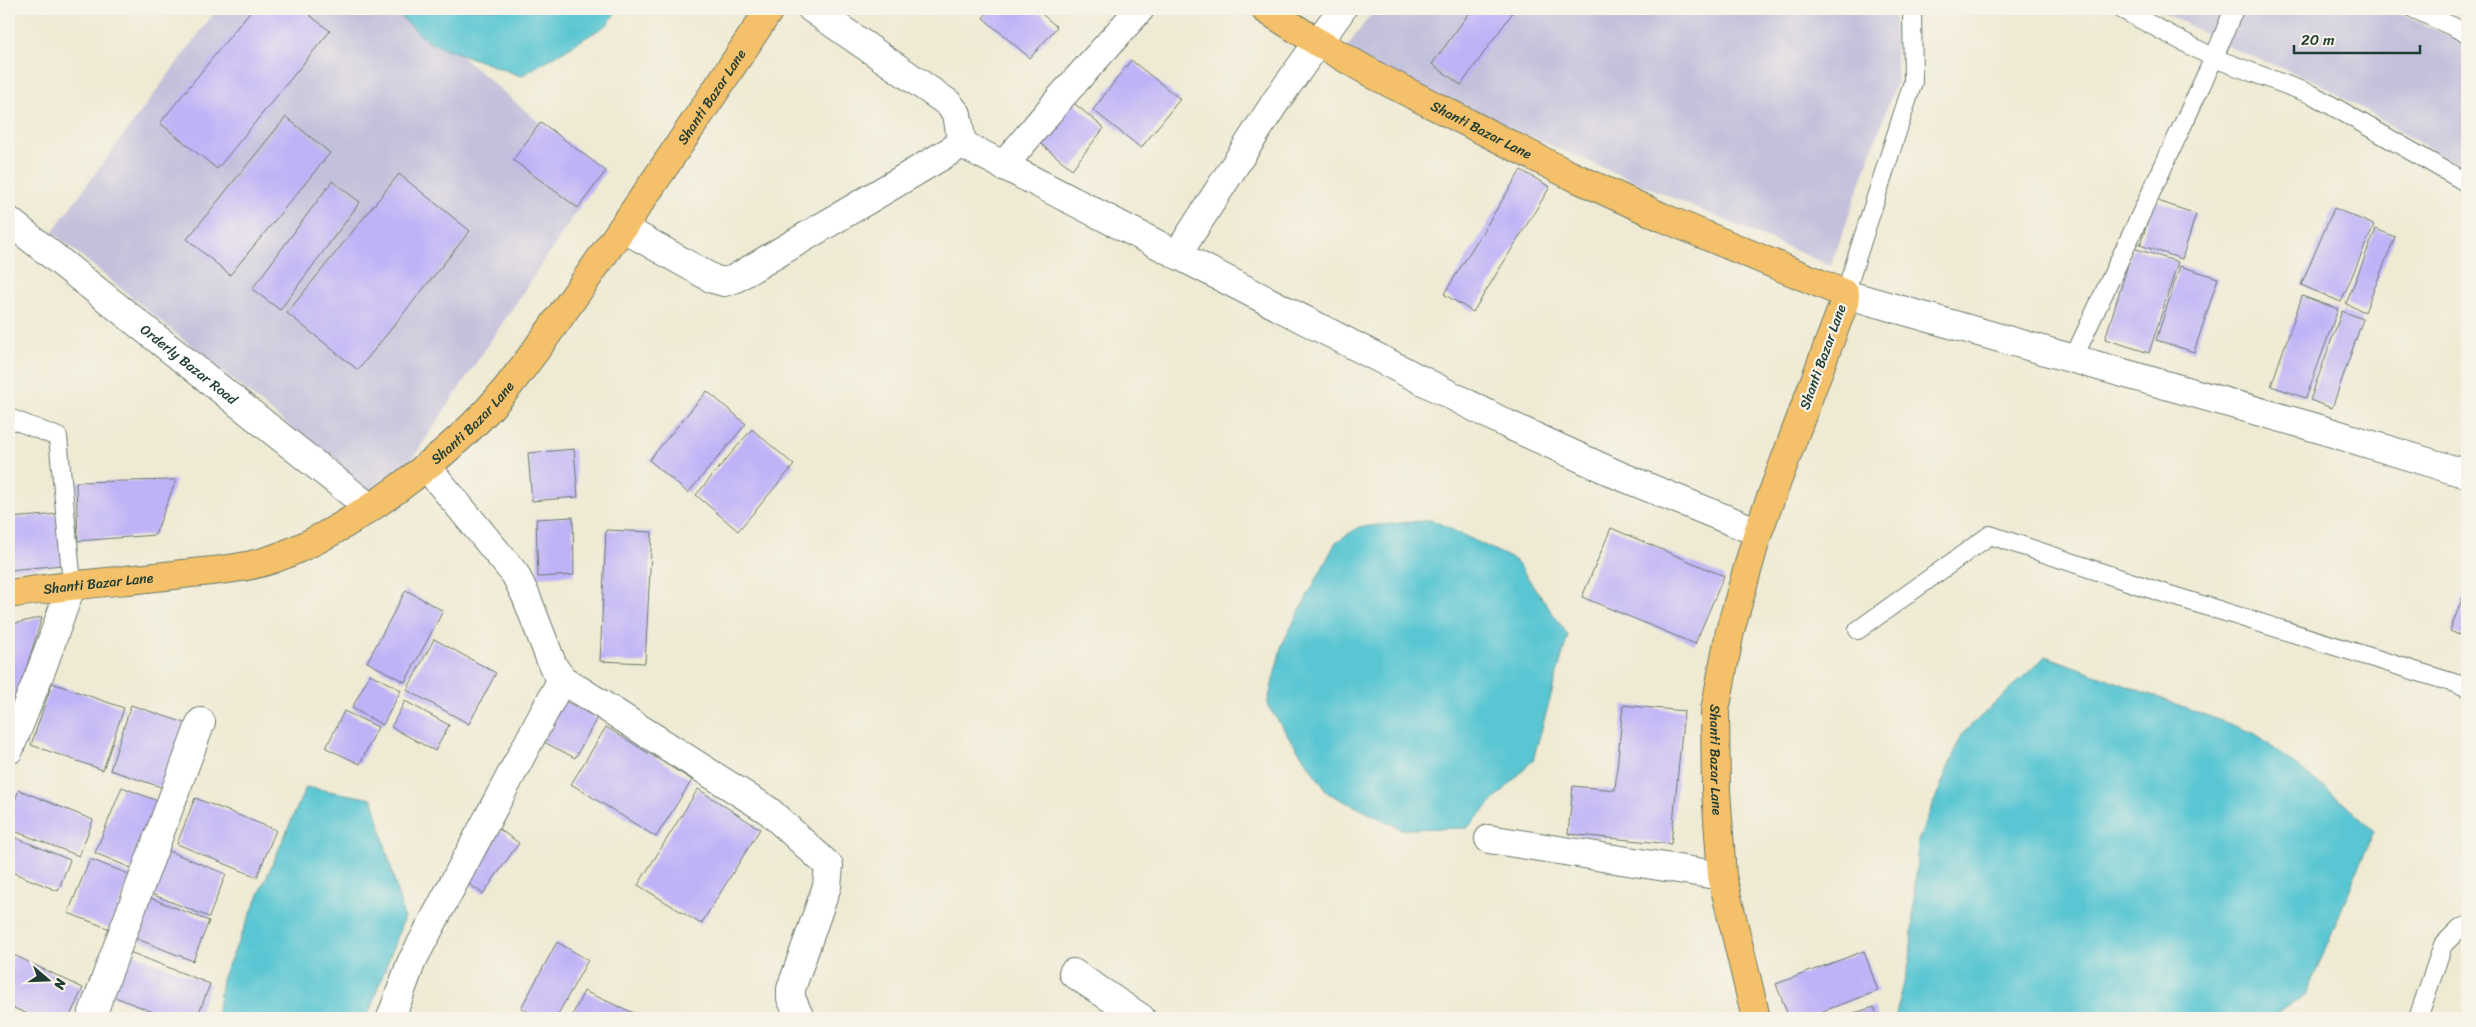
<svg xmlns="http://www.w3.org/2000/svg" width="2476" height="1027" font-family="Sriracha,sans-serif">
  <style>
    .industrial { fill: #c3c0db }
    .water { fill: #5ac6d3; stroke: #3c8284 }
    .building { fill: #bfb2f7 }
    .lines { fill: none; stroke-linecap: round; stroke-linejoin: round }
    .service-casing { stroke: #687a6c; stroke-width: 20 }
    .minor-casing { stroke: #687a6c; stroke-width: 30 }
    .primary-casing { stroke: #687a6c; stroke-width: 30 }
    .service { stroke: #fff; stroke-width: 18 }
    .minor { stroke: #fff; stroke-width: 28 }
    .primary { stroke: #f4c16a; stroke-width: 28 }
    .labels { text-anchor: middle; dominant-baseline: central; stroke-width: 4.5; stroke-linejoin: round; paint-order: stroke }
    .street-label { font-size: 14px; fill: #1f3d34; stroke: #f7f3e8 }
  </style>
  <rect width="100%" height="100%" fill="#f7f3e8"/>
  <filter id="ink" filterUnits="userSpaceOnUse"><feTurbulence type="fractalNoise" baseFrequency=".02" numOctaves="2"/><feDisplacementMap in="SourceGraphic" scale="10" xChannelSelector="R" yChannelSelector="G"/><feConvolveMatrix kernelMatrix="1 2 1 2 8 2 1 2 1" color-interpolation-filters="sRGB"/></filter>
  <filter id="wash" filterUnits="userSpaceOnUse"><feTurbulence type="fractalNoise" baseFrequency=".0096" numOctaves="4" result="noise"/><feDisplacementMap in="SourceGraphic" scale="20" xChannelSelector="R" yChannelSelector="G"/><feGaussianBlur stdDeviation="1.12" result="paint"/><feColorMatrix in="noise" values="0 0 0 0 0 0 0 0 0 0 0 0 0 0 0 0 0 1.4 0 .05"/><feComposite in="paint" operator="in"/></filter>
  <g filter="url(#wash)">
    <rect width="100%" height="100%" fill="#efead3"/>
    <g class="industrial">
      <polygon points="217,9 406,9 601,175 383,503 52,232"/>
      <polygon points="1375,9 1894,9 1897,80 1831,266 1341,55"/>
      <polygon points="2158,9 2389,9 2467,44 2467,171 2317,82 2238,51"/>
    </g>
    <g class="water">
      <polygon points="393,9 618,9 607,25 521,76 428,42"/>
      <polygon points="1432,520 1515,560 1568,635 1533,760 1467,828 1401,829 1328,793 1267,705 1282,644 1336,542 1359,527"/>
      <polygon points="2046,656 2254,733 2340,800 2374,831 2306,995 2270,1018 1895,1018 1910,960 1918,841 1962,734"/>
      <polygon points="306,787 373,799 404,918 367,1018 217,1018 222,979"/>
    </g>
    <g id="blocks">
      <g class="building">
        <polygon points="252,9 302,9 330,31 217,169 160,123"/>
        <polygon points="990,9 1036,9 1057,27 1030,58 983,18"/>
        <polygon points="1472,9 1508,9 1513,12 1461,85 1432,64"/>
        <polygon points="1131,60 1180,99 1141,148 1093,110"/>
        <polygon points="1070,100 1104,128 1072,169 1037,141"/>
        <polygon points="286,117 330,153 230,275 187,239"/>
        <polygon points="541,122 606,171 578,208 513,160"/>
        <polygon points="1521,170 1550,187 1473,312 1444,294"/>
        <polygon points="399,174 470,231 358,370 287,313"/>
        <polygon points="332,181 360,202 280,310 252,289"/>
        <polygon points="2155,200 2196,214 2182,259 2140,245"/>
        <polygon points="2334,208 2374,225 2341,302 2301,285"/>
        <polygon points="2376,229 2395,237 2365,312 2346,304"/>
        <polygon points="2133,248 2178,262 2149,353 2105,339"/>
        <polygon points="2180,266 2218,278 2194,352 2156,340"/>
        <polygon points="2302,296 2338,309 2306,398 2271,386"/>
        <polygon points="2342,311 2363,319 2332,408 2310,400"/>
        <polygon points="707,391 746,424 688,493 649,460"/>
        <polygon points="752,429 794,465 738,531 696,495"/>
        <polygon points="574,449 578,497 532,501 528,453"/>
        <polygon points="176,480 155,535 78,541 76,482"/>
        <polygon points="59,514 63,565 9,570 9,518"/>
        <polygon points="573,517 574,575 538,577 536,519"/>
        <polygon points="1611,528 1724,576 1695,644 1582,597"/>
        <polygon points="606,530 652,532 645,663 600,661"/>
        <polygon points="2467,586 2467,638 2450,631"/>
        <polygon points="406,590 443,611 405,682 367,662"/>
        <polygon points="42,617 13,712 9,711 9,625"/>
        <polygon points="434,639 496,673 469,724 407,690"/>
        <polygon points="370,674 401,690 383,725 352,708"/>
        <polygon points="52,683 124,708 103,770 31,745"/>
        <polygon points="560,698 597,718 575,758 538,739"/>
        <polygon points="405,701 449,725 435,751 391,727"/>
        <polygon points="131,705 191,725 170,790 110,770"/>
        <polygon points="1623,705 1684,711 1671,844 1568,834 1573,786 1615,790"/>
        <polygon points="344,711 378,727 360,764 326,748"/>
        <polygon points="606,727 692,780 656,837 571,784"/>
        <polygon points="122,787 165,804 138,871 95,853"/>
        <polygon points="698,789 760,829 701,924 638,885"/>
        <polygon points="19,790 93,820 79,856 9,829 9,815"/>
        <polygon points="195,798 276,830 257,877 177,844"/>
        <polygon points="496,827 519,843 483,894 460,877"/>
        <polygon points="9,835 70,860 58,891 9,871"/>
        <polygon points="161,848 226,874 209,917 144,891"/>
        <polygon points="90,859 131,875 110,929 68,913"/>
        <polygon points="143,895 209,921 193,961 127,935"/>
        <polygon points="557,942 588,960 556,1018 539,1018 521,1008"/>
        <polygon points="127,951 210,984 197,1018 168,1018 110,995"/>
        <polygon points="1864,951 1878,991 1804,1018 1789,1018 1776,984"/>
        <polygon points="14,955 83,988 69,1018 37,1018 9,1006 9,966"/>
        <polygon points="584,991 645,1018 571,1018"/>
        <polygon points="1874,1007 1878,1018 1838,1018"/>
      </g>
    </g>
  </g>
  <g filter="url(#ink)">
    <use href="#blocks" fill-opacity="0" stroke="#687a6c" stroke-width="1"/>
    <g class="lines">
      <g class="service-casing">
        <g id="service">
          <polyline points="2121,9 2214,58 2313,95 2467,183"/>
          <polyline points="2414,9 2467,33"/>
          <polyline points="1845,294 1913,82 1912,9"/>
          <polyline points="2073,359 2214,58 2234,9"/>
          <polyline points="9,418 58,437 72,584"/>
          <polyline points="1858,630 1990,535 2154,590 2467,687"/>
          <polyline points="2418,1018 2443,945 2460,928 2467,926"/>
        </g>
      </g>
      <g class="minor-casing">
        <g id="minor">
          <polyline points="812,9 948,103 957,114 962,144"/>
          <polyline points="1003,166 1061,97 1140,9"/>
          <path id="s1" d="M9,221L370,508"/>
          <polyline points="623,228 713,279 724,282 734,279 962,144 1507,424 1618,475 1758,532"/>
          <polyline points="1177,255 1276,101 1342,9"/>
          <polyline points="1845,294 2310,426 2467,474"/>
          <polyline points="426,466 515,574 526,596 553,666 562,679 769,811 829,866 827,886 791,989 791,998 800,1018"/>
          <polyline points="9,750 42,668 72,584"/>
          <polyline points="1489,839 1722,876"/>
          <polyline points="1073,973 1141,1018"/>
          <polyline points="91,1018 201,722"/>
          <polyline points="391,1018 411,963 562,679"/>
        </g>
      </g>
      <g class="primary-casing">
        <g id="primary">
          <path id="s2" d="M1265,9L1317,42L1378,77L1568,174L1664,218L1845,294L1844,303L1758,532L1730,631L1715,711L1716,791L1722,876L1756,1018"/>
          <path id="s3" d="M9,594C66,585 124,581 182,574C212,571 244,569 273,559C351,531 454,453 507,388C541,345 572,300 603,255C661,174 715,91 770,9"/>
        </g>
      </g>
      <use href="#service" class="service"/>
      <use href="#minor" class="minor"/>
      <use href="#primary" class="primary"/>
    </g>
  </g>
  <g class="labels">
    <g class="street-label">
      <text stroke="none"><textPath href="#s3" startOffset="915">Shanti Bazar Lane</textPath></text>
      <text stroke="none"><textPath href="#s2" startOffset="248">Shanti Bazar Lane</textPath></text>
      <text transform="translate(1823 357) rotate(-70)">Shanti Bazar Lane</text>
      <text stroke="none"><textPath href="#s1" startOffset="230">Orderly Bazar Road</textPath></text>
      <text stroke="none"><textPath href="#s3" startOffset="510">Shanti Bazar Lane</textPath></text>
      <text stroke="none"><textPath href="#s3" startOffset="90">Shanti Bazar Lane</textPath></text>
      <text stroke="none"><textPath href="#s2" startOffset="1134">Shanti Bazar Lane</textPath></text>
    </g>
  </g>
  <rect width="2476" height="1027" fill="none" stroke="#f7f3e8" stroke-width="30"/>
  <g transform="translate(48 980) rotate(109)" stroke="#f7f3e8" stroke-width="4" paint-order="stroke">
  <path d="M0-4L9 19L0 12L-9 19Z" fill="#1f3d34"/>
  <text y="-8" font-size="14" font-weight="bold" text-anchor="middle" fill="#1f3d34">N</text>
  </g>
  <path d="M2294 45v8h126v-8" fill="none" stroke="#1f3d34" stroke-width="2.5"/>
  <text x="2301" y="45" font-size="15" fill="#1f3d34" stroke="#f7f3e8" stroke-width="4" paint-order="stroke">20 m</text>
</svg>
